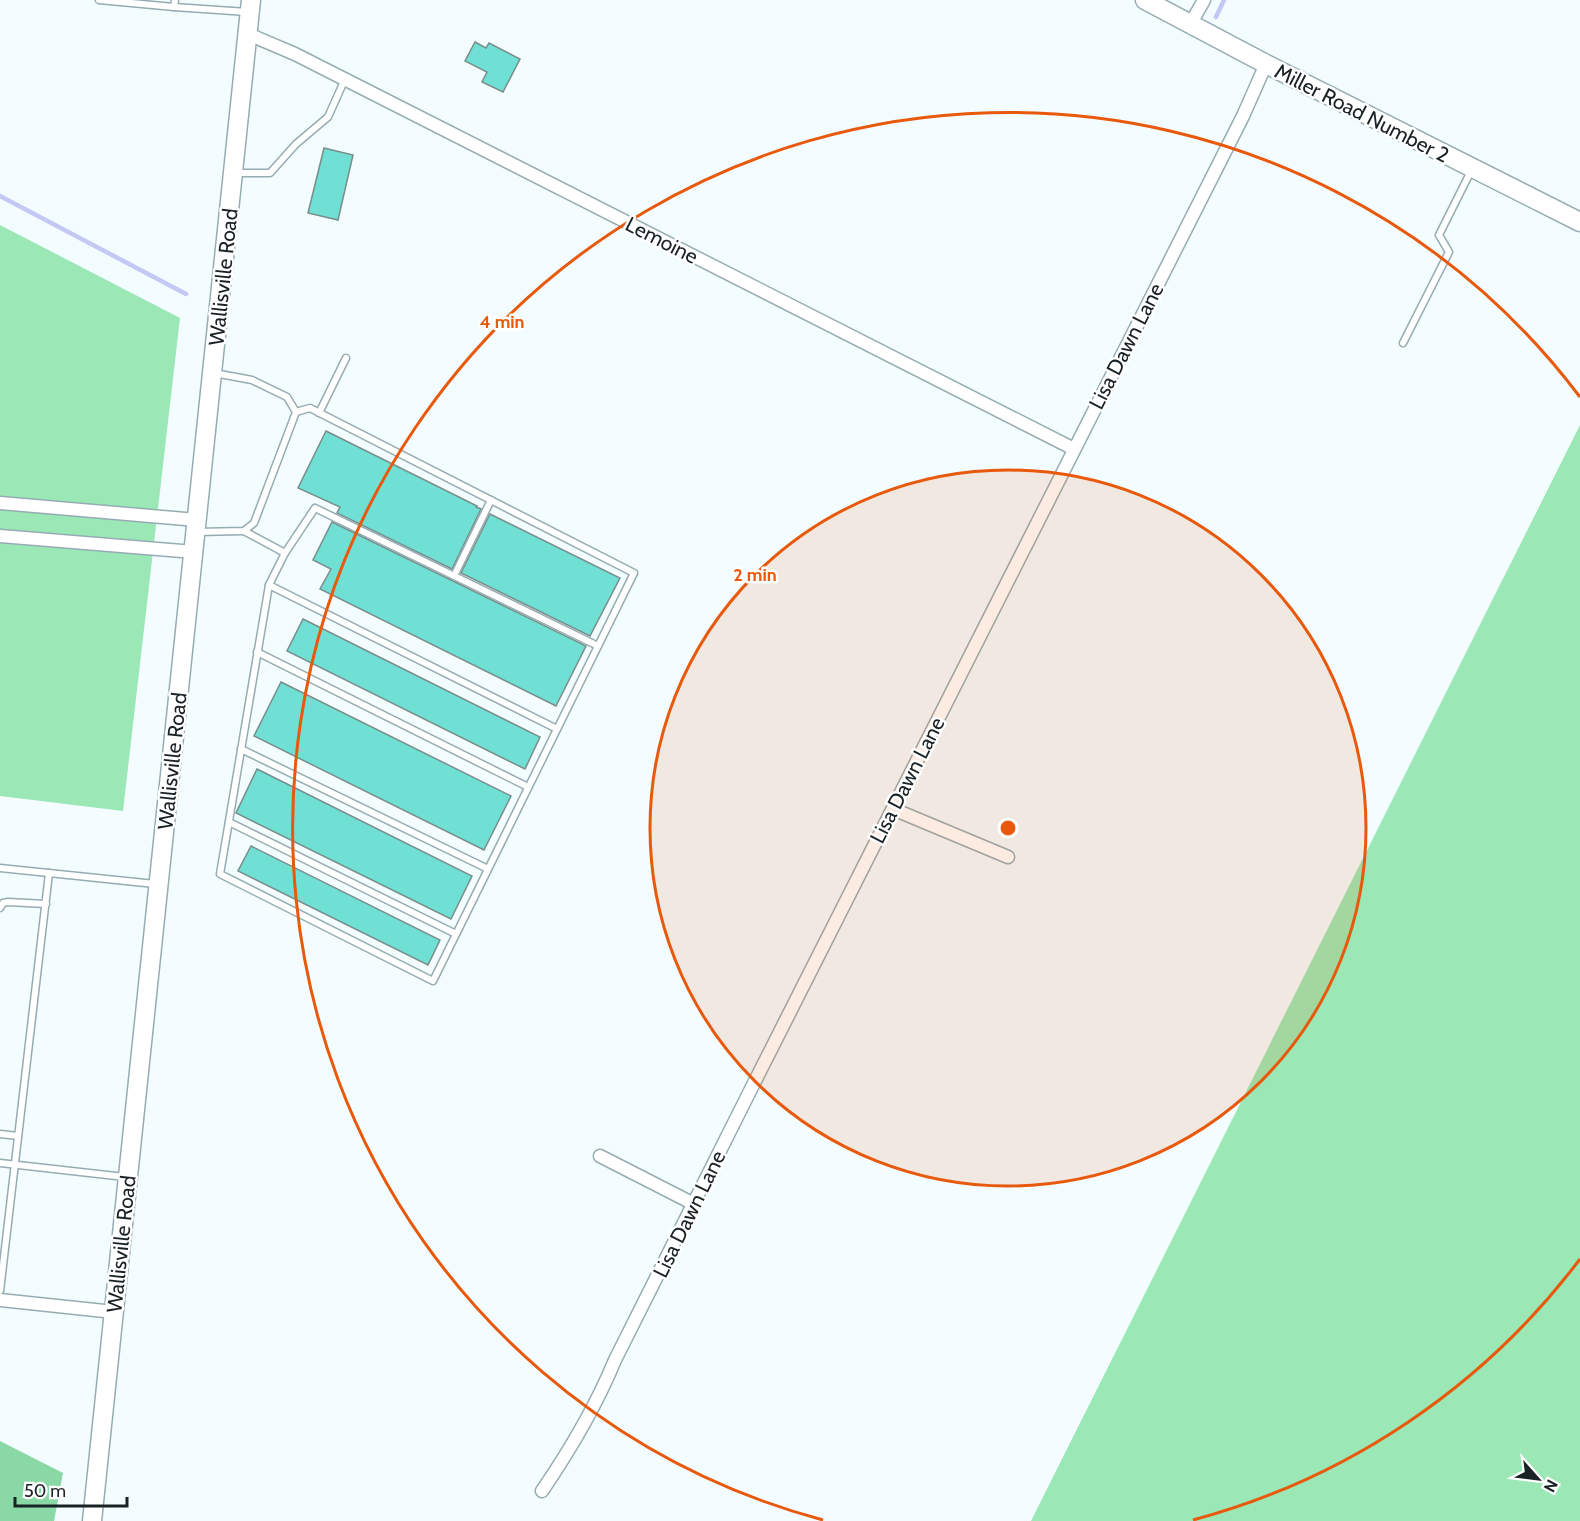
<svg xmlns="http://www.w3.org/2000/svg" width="1580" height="1521" font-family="Cabin,sans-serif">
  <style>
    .green { fill: #9be8b6 }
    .forest { fill: #8bd8a7 }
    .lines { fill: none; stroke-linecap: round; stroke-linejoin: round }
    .stream { stroke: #c4c8f4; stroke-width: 4.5 }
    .building { fill: #70e0d4; stroke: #788e8b; stroke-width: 1.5 }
    .service-casing { stroke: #96acb3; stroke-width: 9 }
    .minor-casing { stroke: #96acb3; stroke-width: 15 }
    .secondary-casing { stroke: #96acb3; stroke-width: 21 }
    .service { stroke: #fff; stroke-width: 6 }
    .minor { stroke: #fff; stroke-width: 12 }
    .secondary { stroke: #fff; stroke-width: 18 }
    .ring { fill: none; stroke: #e8590c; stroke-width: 3 }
    .labels { text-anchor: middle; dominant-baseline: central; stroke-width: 5; stroke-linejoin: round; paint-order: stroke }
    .street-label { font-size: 21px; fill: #192224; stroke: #fff }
    .centre { fill: #e8590c; stroke: #fff; stroke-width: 3 }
    .ring-label { font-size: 18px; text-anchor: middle; font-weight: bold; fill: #e8590c; stroke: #fff; stroke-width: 5; stroke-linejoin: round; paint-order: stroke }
  </style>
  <rect width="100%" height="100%" fill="#f3fcff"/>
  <g class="green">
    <polygon points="0,225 180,318 123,811 0,796"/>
    <polygon points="1580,425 1580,1521 1031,1521"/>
  </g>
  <polygon class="forest" points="0,1441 63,1473 54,1521 0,1521"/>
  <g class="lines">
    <g class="stream">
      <polyline points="1216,17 1224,0"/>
      <polyline points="0,196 186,294"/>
    </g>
  </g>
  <g class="building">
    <polygon points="475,42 486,48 489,43 520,59 503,92 482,82 487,72 465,61"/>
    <polygon points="324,148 353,155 338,220 308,213"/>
    <polygon points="326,431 477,506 476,507 481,509 452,569 337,513 340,507 298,488"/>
    <polygon points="490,514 620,578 590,636 461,573"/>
    <polygon points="332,522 586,646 556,706 320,589 331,569 313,560"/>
    <polygon points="303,619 540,737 525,769 287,651"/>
    <polygon points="281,682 511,796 484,850 254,736"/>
    <polygon points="257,769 472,876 451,919 236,813"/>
    <polygon points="251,846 440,940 428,965 238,871"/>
  </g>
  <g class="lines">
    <g class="service-casing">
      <g id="service">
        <polyline points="99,0 174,7"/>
        <polyline points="175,0 174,7 247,12"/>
        <polyline points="236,173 270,173 296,144 328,117 345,79"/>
        <polyline points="1403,343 1449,252 1439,235 1472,169"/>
        <polyline points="319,413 346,358"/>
        <polyline points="244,531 285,553 269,585 220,874 433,981 634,573 310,408 296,412"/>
        <polyline points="196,532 244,531 254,523 296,412 287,397 252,380 214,373"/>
        <polyline points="285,553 315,508 598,646"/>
        <polyline points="454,576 491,500"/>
        <polyline points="269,585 557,729"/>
        <polyline points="257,652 528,787"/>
        <polyline points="241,749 488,869"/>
        <polyline points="229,822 456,934"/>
        <polyline points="0,868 155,884"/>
        <polyline points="0,908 3,903 8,902 46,904"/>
        <polyline points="0,1134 18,1136"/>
        <polyline points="0,1163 125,1177"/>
        <polyline points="0,1291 49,873"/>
      </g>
    </g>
    <g class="minor-casing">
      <g id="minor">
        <polyline points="1191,23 1204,0"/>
        <polyline points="248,34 295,54 1074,449"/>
        <polyline points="0,503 197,520"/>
        <polyline points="0,536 194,552"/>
        <polyline points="893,809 1008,857"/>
        <polyline points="600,1156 694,1204"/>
        <polyline points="0,1300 114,1312"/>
        <path d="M542,1491C570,1450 596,1406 615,1360L751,1089L1243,116L1266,64"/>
      </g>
    </g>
    <g class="secondary-casing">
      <g id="secondary">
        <polyline points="1145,0 1266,64 1580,222"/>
        <polyline points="92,1521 251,0"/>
      </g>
    </g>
    <use href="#service" class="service"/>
    <use href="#minor" class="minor"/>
    <use href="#secondary" class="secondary"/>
  </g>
  <circle cx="1008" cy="828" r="358" fill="#e8590c" fill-opacity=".12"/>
  <g class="ring">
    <circle cx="1008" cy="828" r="358"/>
    <path d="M1580 1259A716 716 0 0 1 1193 1520M823 1520A716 716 0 1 1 1580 397"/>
  </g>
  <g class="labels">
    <g class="street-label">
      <text transform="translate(1362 113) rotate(27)">Miller Road Number 2</text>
      <text transform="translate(662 240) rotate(27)">Lemoine</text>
      <text transform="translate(223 277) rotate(-84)">Wallisville Road</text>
      <text transform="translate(1126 346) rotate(-63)">Lisa Dawn Lane</text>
      <text transform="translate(172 761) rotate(-84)">Wallisville Road</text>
      <text transform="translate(907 780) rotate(-63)">Lisa Dawn Lane</text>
      <text transform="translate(689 1214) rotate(-64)">Lisa Dawn Lane</text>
      <text transform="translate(121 1244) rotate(-84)">Wallisville Road</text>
    </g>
  </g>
  <circle cx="1008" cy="828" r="9" class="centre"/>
  <g class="ring-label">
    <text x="502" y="328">4 min</text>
    <text x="755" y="581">2 min</text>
  </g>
  <g transform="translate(1538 1479) rotate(118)" stroke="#ffffff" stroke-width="4.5" paint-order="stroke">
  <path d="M0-4.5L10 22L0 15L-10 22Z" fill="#192224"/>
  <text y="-9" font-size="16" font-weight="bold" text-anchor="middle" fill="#192224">N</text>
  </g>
  <path d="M15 1497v9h112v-9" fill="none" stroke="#192224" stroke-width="3"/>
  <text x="24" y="1497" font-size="18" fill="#192224" stroke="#ffffff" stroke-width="4.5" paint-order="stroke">50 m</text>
</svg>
